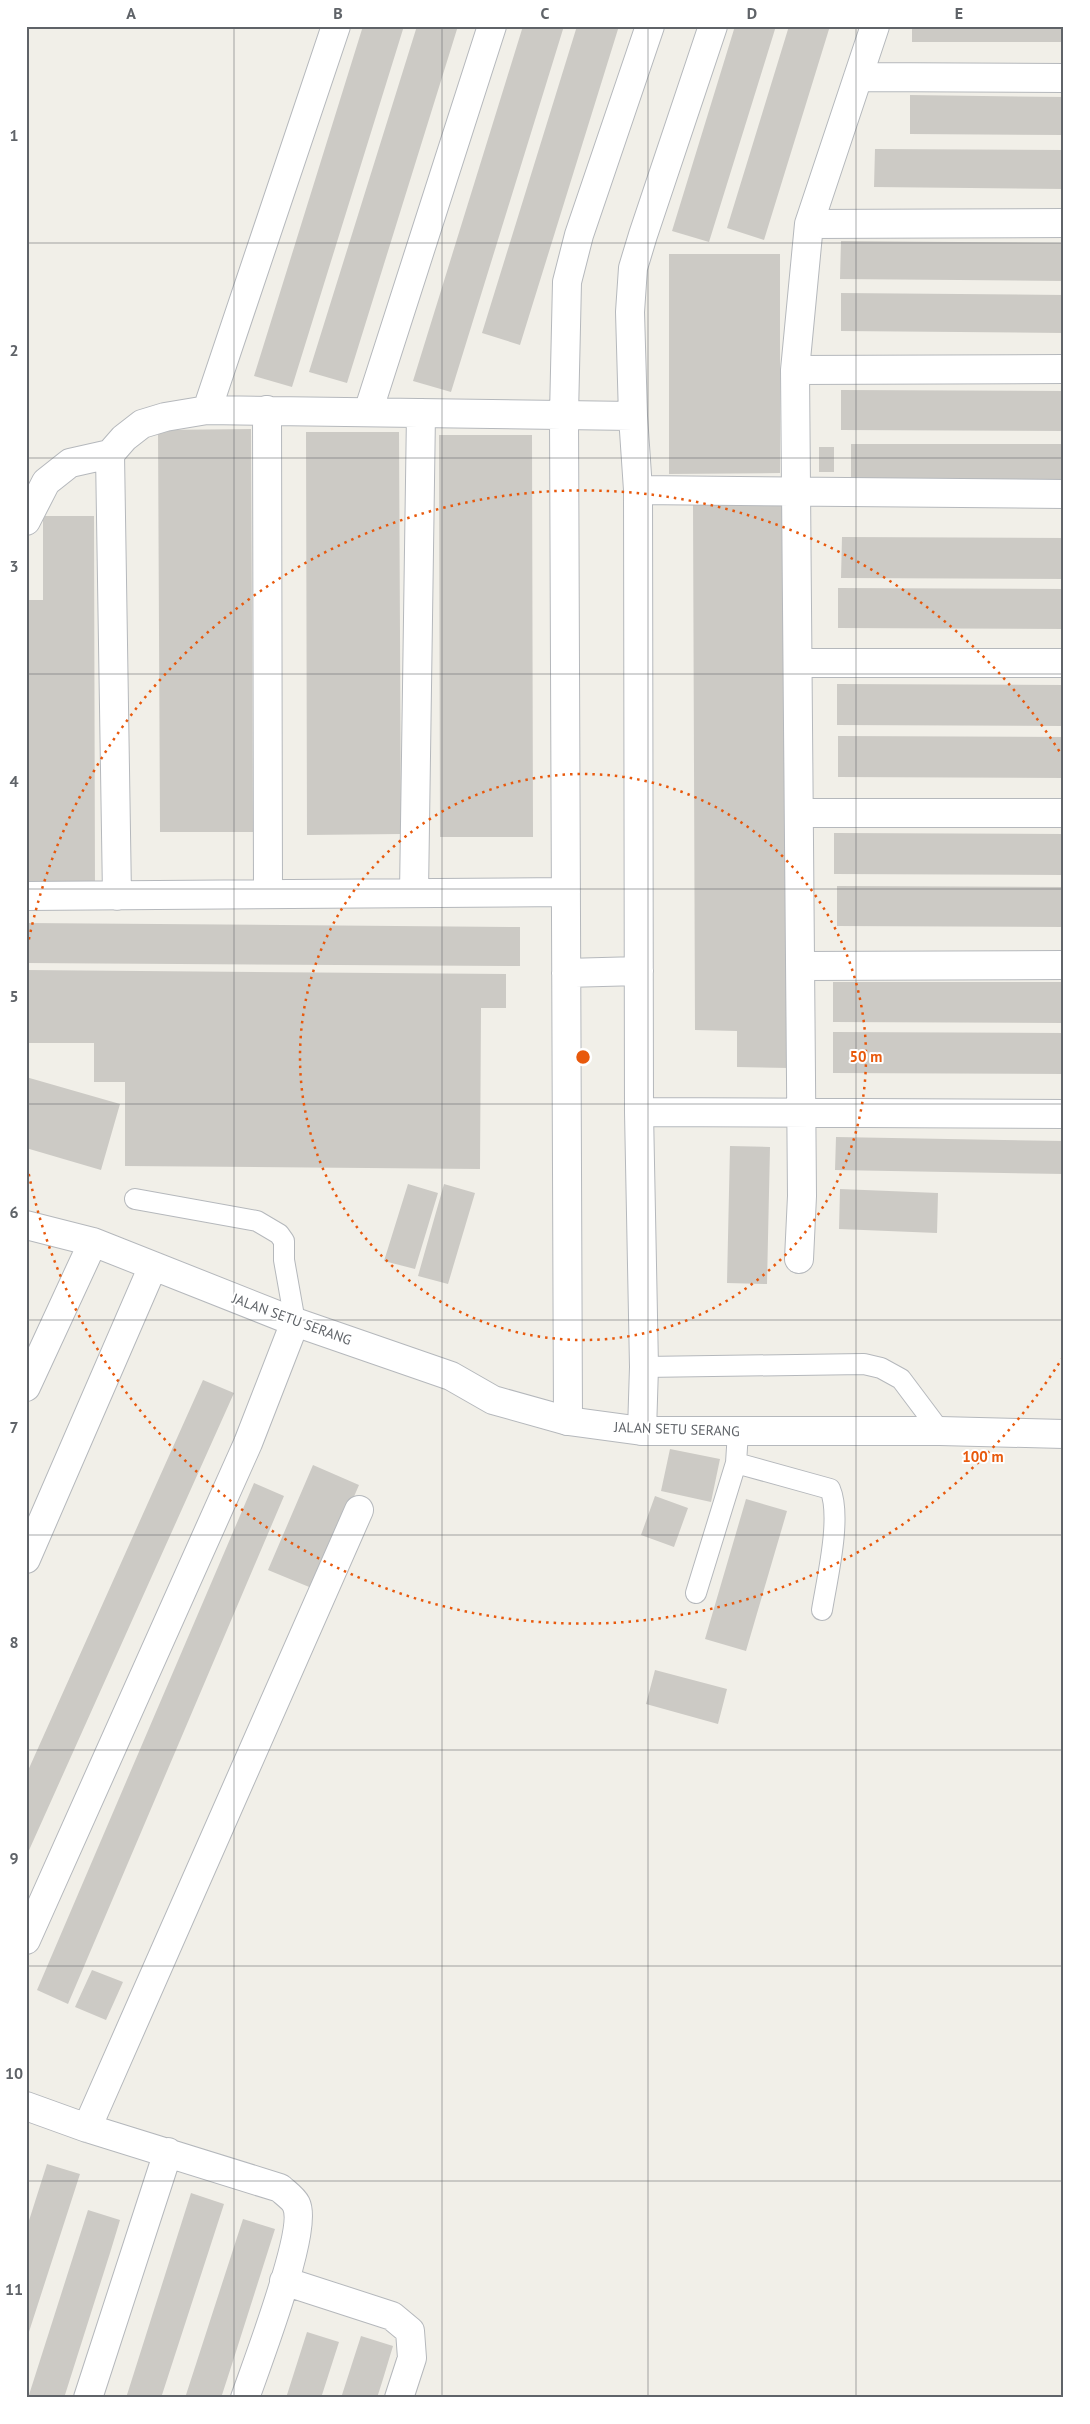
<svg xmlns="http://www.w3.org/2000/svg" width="1090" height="2424" viewBox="0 0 1090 2424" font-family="'PT Sans',sans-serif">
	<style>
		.building { fill: #cccac5 }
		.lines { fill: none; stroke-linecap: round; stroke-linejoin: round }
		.service-casing { stroke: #b5b8bc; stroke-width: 22 }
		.minor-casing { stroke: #b5b8bc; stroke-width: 30 }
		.tertiary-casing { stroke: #b5b8bc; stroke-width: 30 }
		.service { stroke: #fff; stroke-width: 20 }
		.minor { stroke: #fff; stroke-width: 28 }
		.tertiary { stroke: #fff; stroke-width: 28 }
		.grid { fill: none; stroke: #5f6368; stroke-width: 1; stroke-opacity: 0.55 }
		.ring { fill: none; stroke: #e8590c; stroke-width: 2.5; stroke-dasharray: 2.5 5 }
		.labels { text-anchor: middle; stroke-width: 4; stroke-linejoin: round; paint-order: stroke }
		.street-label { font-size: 14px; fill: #5f6368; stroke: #fff }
		.centre { fill: #e8590c; stroke: #fff; stroke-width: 2.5 }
		.ring-label { font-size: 15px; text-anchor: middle; font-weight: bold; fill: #e8590c; stroke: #fff; stroke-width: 4; stroke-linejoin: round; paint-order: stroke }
		.neatline { fill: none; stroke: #5f6368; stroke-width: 2 }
		.grid-label { font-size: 16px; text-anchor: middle; font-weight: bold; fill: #5f6368 }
	</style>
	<rect width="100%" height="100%" fill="#f1efe8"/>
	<path class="building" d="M363 26H404L292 387 254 376Z
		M417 26H458L347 383 309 372Z
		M523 26H564L451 392 413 381Z
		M577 26H619L520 345 482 333Z
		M735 26H776L709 242 672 231Z
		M789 26H830L764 240 727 228Z
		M912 26H1064V42H912Z
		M910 95 1064 97V135L910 134Z
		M875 149 1064 150V189L874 187Z
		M841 241 1064 243V281L840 279Z
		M669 254H780V473L669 474Z
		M841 293 1064 295V333L841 331Z
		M841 390 1064 391V431L841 430Z
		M251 429 253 832H160L158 430Z
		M306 432H399L401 834 307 835Z
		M439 435H532L533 837H440Z
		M851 444H1064V485H851Z
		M819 447H834V472H819Z
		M787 503 788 1068 737 1067V1031L695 1030 693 504Z
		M43 516H94L95 887H26V600H43Z
		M842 537 1064 538V579L841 578Z
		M838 588 1064 589V629L838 628Z
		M837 684 1064 685V726L837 725Z
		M838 736 1064 737V778L838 777Z
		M834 833 1064 834V875L834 874Z
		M837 886 1064 887V927L837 926Z
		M26 923 520 927V966L26 963Z
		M26 970 506 974V1008H481L480 1169 125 1166V1082H94V1043H26Z
		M833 982H1064V1023L833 1022Z
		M833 1032 1064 1033V1074L833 1073Z
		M26 1077 120 1104 101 1170 26 1148Z
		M836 1137 1064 1141V1174L835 1170Z
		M730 1146 770 1147 767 1284 727 1283Z
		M408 1184 438 1193 415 1269 384 1261Z
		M444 1184 475 1193 448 1284 418 1276Z
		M840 1189 938 1193 937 1233 839 1229Z
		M203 1380 234 1393 26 1857V1775Z
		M670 1449 720 1459 711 1502 661 1491Z
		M313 1465 359 1485 314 1589 268 1570Z
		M254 1483 284 1496 68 2004 37 1990Z
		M655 1496 688 1508 674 1547 641 1535Z
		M746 1499 787 1511 746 1651 705 1639Z
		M655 1670 727 1689 718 1724 646 1704Z
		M92 1970 123 1982 106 2020 75 2007Z
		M47 2164 80 2174 27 2338 26 2230Z
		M191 2193 224 2204 161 2398H126Z
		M88 2210 120 2220 110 2253 64 2398H28Z
		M243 2219 275 2229 233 2361 221 2398H185Z
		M307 2332 339 2342 321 2398H286Z
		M361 2336 393 2346 383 2379 377 2398H341Z"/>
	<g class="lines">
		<g class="service-casing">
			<path id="service" d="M135 1199 257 1221 279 1234 284 1241V1260L295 1322
				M644 1367 864 1364 881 1368 901 1379 940 1431
				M736 1463 830 1489C842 1517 827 1579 822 1610
				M696 1593 736 1463 738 1432"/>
		</g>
		<g class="minor-casing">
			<path id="minor" d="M858 77 1064 78
				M809 224 1064 223
				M795 370 1064 369
				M207 410 336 26
				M267 410 268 894
				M368 412 492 26
				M110 454 117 896
				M638 490 1064 494
				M26 521 46 482 70 463 110 454 124 438 142 424 165 417 207 410 633 416
				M798 663H1064
				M799 813H1064
				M414 893 421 413
				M26 896 566 892
				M801 966 1064 965
				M566 973 639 971
				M639 1112 1064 1114
				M799 1259 802 1196 795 370 809 224 875 26
				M568 1421 564 415 567 282 579 235 650 26
				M642 1431 644 1367 639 1112 638 490 633 416 630 312 633 268 643 235 713 26
				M26 1940 248 1443 295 1322
				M26 2106 87 2128 280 2188C284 2192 293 2198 296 2204 309 2229 256 2366 245 2398
				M87 2128 359 1510
				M284 2281 392 2316 410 2331 412 2358 399 2398
				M88 2398 168 2152"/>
		</g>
		<g class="tertiary-casing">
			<path id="tertiary" d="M26 1225 93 1242 295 1322 451 1376 493 1400 568 1421 642 1431H940L1064 1434
				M26 1387 93 1242
				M26 1559 153 1266"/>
		</g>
		<use href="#service" class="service"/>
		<use href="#minor" class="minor"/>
		<use href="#tertiary" class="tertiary"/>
	</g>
	<path class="grid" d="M234 26V2398M442 26V2398M648 26V2398M856 26V2398M26 243H1064M26 458H1064M26 674H1064M26 889H1064M26 1104H1064M26 1320H1064M26 1535H1064M26 1750H1064M26 1966H1064M26 2181H1064"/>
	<g class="ring">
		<circle cx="583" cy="1057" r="283"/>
		<path d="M1063 1357A566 566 0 0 1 26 1160M26 954A566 566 0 0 1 1063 757"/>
	</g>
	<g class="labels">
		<g class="street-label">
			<text transform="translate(292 1319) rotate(20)" y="5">JALAN SETU SERANG</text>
			<text transform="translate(677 1429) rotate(2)" y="5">JALAN SETU SERANG</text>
		</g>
	</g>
	<circle cx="583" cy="1057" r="8" class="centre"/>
	<g class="ring-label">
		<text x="866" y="1062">50 m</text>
		<text x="983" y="1462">100 m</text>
	</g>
	<rect width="1090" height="2424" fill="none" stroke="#ffffff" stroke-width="55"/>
	<rect x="28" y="28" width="1034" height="2368" class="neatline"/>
	<g class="grid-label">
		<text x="131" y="19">A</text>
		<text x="338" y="19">B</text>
		<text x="545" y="19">C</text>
		<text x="752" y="19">D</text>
		<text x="959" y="19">E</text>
		<text x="14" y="141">1</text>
		<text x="14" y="356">2</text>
		<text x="14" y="572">3</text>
		<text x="14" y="787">4</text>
		<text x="14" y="1002">5</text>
		<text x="14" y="1218">6</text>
		<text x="14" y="1433">7</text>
		<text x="14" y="1648">8</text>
		<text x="14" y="1864">9</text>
		<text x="14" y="2079">10</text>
		<text x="14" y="2295">11</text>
	</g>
</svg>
